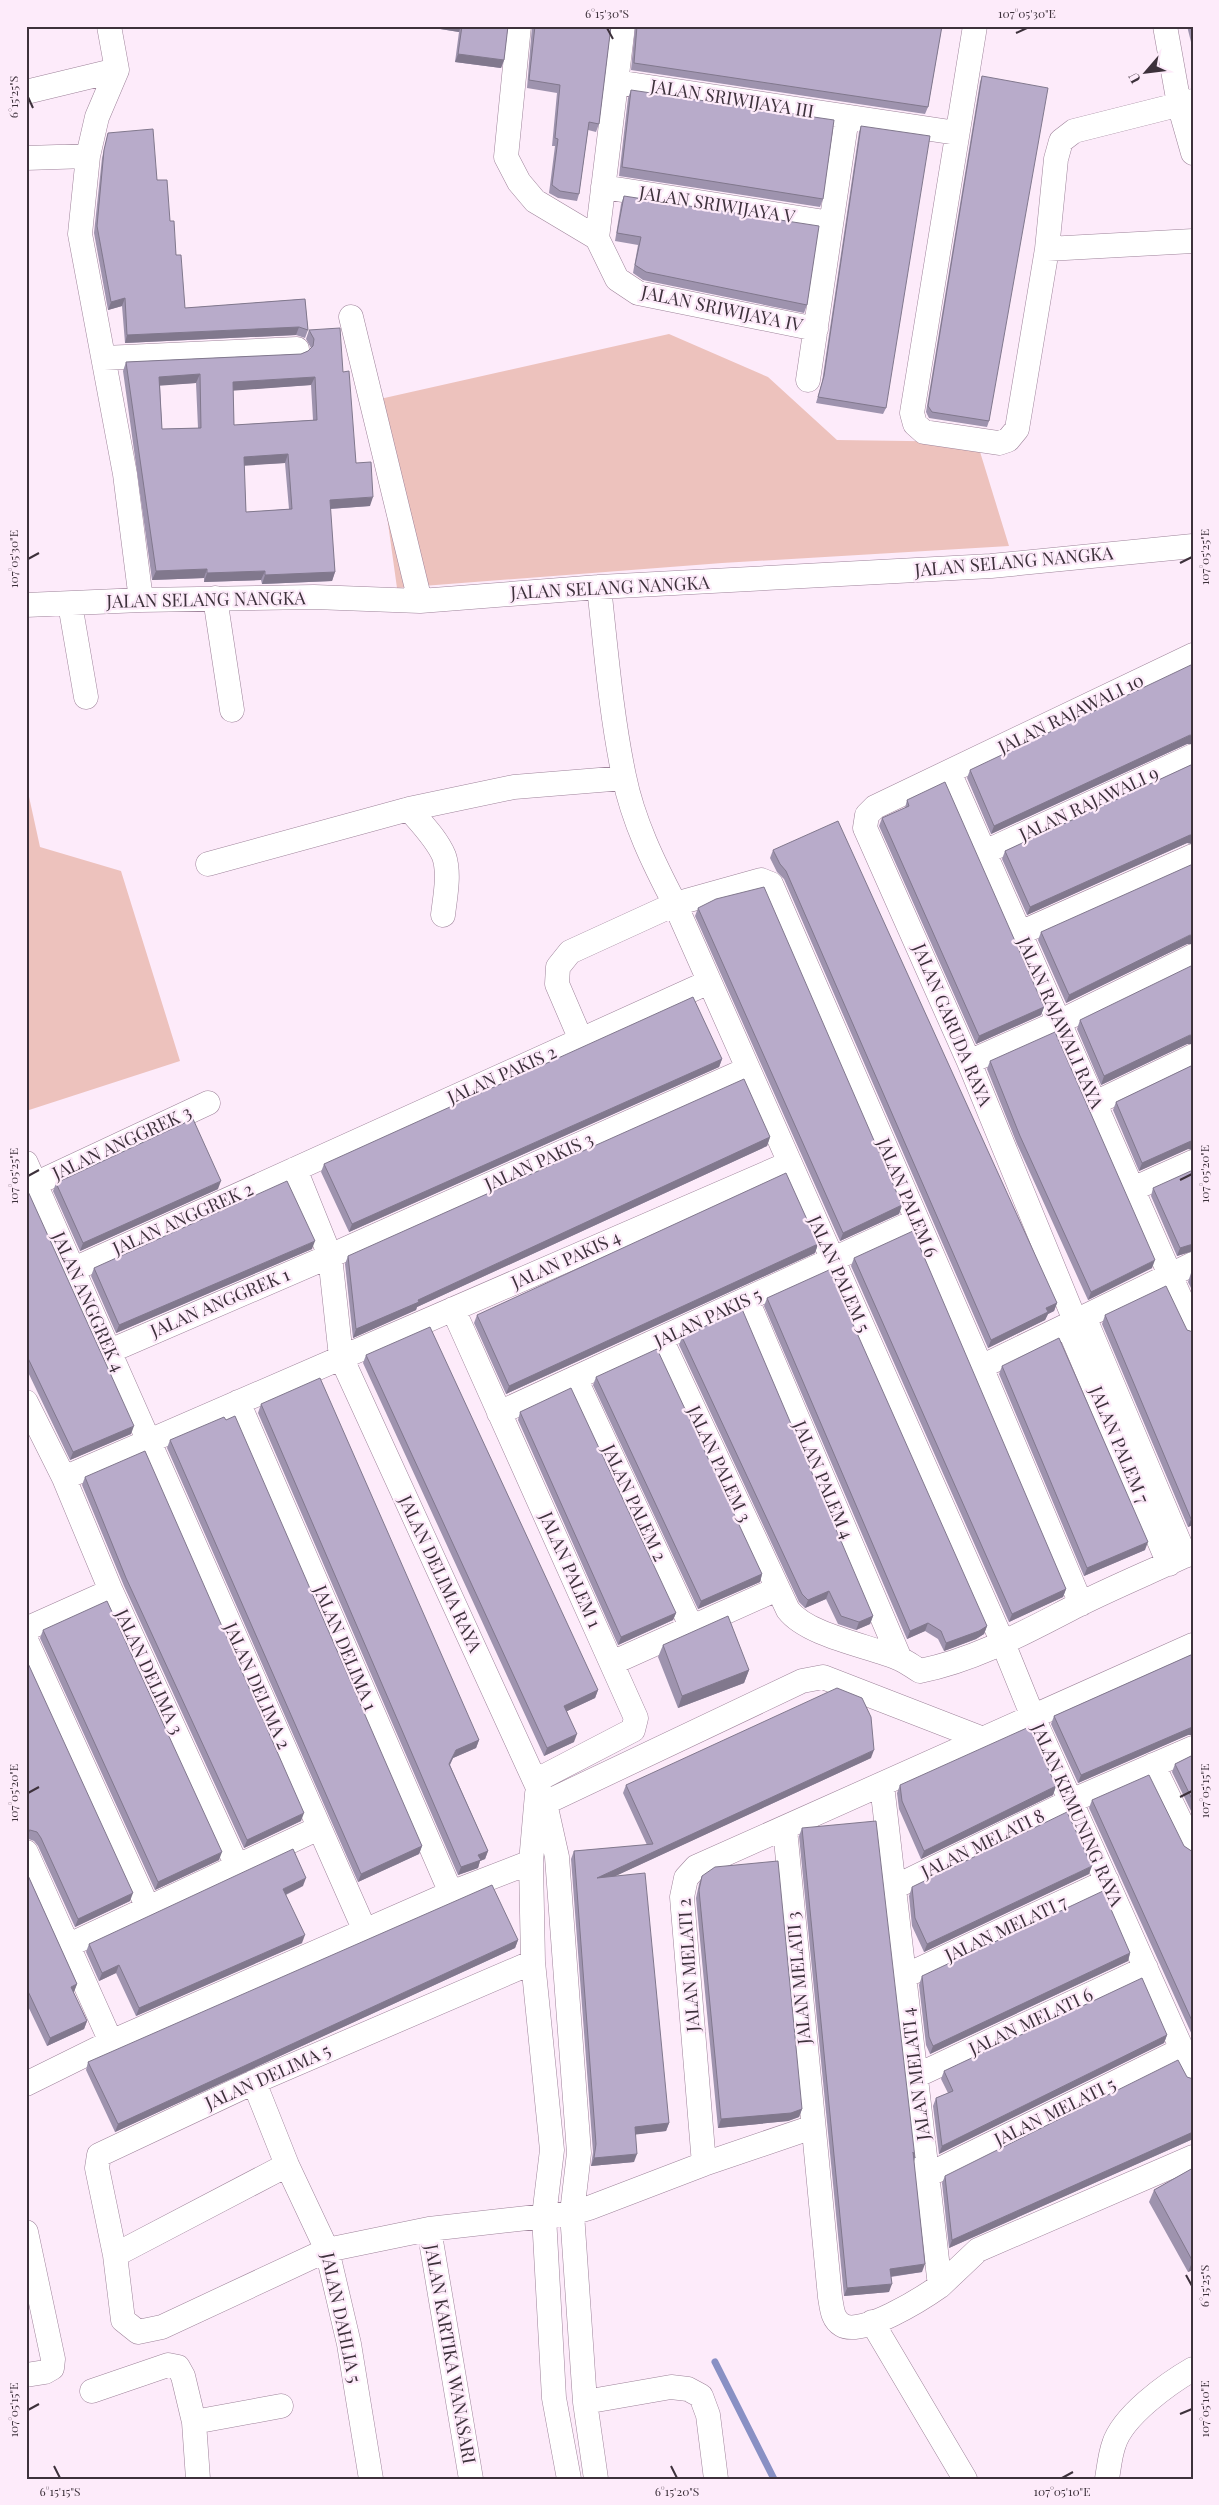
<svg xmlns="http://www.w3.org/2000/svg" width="1219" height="2505" viewBox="0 0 1219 2505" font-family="'Playfair Display',serif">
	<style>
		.green { fill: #edc2bd }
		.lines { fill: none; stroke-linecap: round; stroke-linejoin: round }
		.stream { stroke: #8990c4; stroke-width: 7 }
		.street-casing { stroke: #9e839a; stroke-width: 25 }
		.street { stroke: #fff; stroke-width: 24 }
		.wall { fill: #9e93ae; fill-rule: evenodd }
		.shaded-wall { fill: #81788d }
		.building { fill: #b8abca; stroke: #81788d; fill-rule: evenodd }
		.ticks { fill: none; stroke: #3d313b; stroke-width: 2 }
		.labels { text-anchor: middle; stroke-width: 4.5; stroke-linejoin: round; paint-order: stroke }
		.street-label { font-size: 18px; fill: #3d313b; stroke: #fdebfa }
		.neatline { fill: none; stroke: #3d313b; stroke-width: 2 }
		.ticks-label { font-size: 12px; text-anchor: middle; fill: #3d313b }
	</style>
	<rect width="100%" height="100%" fill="#fdebfa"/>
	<path class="green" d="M669 334 768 377 837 440 977 442 1009 546 722 563 397 588 371 401Z
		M26 783 40 847 121 871 180 1061 26 1111Z"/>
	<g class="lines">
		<path class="stream" d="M715 2362 774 2479"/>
		<g class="street-casing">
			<path id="street" d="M109 26 117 70 97 117 88 156 80 234 125 474 141 600
				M519 26 506 157 519 182 535 201 597 238
				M975 26 912 413 915 424 924 432 999 443 1008 440 1017 429 1047 249 1056 159 1061 141 1074 131 1193 101
				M1165 26 1179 104 1193 153
				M616 82 957 133
				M26 92 117 70
				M26 158 88 156
				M603 187 831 223
				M597 238 617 279 638 293 816 329
				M597 238 623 26
				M1047 249 1193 241
				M351 317 420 601
				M104 358 297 349
				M808 380 847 117
				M599 587C606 650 611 714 624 776 633 821 654 864 675 904L1003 1643 1033 1717 1193 2074
				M215 598 232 710
				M70 604 86 697
				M26 605 141 600 314 597 420 601 599 587 991 566 1193 546
				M949 772 1193 1327
				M409 809C421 823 437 839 444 856 450 874 445 897 443 915
				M985 852 1193 756
				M208 864 409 809 514 787 624 778
				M1020 933 1193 856
				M581 1040 557 984 558 967 570 952 675 904 761 880 771 884 981 1367 1081 1604
				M969 1062 1059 1022 1193 956
				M1095 1103 1193 1056
				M26 1163 365 1931
				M295 1169 330 1256 341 1357 545 1803 557 1857 579 2153 572 2213 585 2402 596 2479
				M37 1183 208 1103
				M1133 1189 1193 1162
				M72 1270 709 982
				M747 1300 900 1659
				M453 1309 636 1718 633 1730 535 1781
				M1085 1319 1185 1556
				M1076 1323 969 1062 865 828 867 815 875 807 1193 655
				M1068 1326 1169 1564
				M661 1339 788 1610C808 1636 870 1646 900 1659 907 1662 913 1667 920 1671 976 1660 1027 1631 1078 1605 1116 1586 1155 1570 1193 1552
				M110 1351 330 1256 748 1069
				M981 1367 1193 1264
				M575 1378 692 1628
				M26 1402 64 1478 111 1591 237 1866
				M238 1402 451 1893
				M499 1413 916 1221
				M64 1478 790 1163
				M26 1629 111 1591
				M26 1640 148 1908
				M612 1663 777 1589
				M1153 1765 1193 1847
				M537 1794 531 1862 533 1962 552 2150 544 2216 554 2398 569 2479
				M536 1805 545 1803 802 1681 823 1677 983 1739
				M785 1829 830 2297C832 2308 832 2319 842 2325 862 2337 923 2298 940 2286L882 1785
				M26 1852 111 2042
				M895 1887 1071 1801 1193 1748
				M67 1946 319 1828
				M533 1962 254 2082 99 2155 97 2168 115 2255 123 2320 138 2332 162 2327 327 2250 429 2229 572 2213 589 2208 704 2164 813 2127
				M905 1976 1107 1881
				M916 2076 1146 1968
				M254 2082 287 2165 327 2250 349 2344 371 2479
				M26 2084 111 2042 451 1893 531 1862
				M704 2164 682 1897 686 1878 696 1867 1193 1645
				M928 2175 1183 2049
				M429 2229 471 2479
				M115 2255 287 2165
				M940 2286 978 2250 1193 2157
				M872 2322 965 2479
				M26 2375 45 2372 52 2368 53 2359 26 2232
				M92 2391 168 2365 178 2367 183 2376 194 2422
				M585 2402 671 2387 688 2389 701 2396 708 2415 716 2479
				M198 2479 194 2422 281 2406
				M1107 2479C1109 2467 1110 2455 1114 2444 1123 2416 1167 2384 1193 2369"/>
		</g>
		<use href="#street" class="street"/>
	</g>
	<path class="wall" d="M434 26H508L504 60 501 68 455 62 459 32 434 28Z
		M532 26H611L599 124 596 132 588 130 579 194 577 201 558 198 549 193 555 146H552L557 93 527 88Z
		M635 26H942L928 107 925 114 631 70Z
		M1187 26H1193V50Z
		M982 76 989 421 987 427 929 418 926 412 980 82Z
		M631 90 823 199 820 207 619 176 628 98Z
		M861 126 886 408 883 414 816 403 822 382 859 132Z
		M108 133 157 180 170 221 176 255 185 308 305 299 308 330 305 338 296 335 125 343 122 306 108 310 94 233 102 158 106 141Z
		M624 196 807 305 804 313 643 280 633 273 638 245 615 241 621 204Z
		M309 330 343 372 356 463 370 506 330 509 335 572 332 581 262 584 261 580 204 582V578L152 580 123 371 126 362 301 354 308 351 311 348 306 339ZM196 383 198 428 162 429 160 385ZM311 385 313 420 234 425 233 390ZM285 463 289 509 246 512 244 465Z
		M1187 744 991 834 967 778 970 770Z
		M1193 764V844L1187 843 1027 915 1002 859 1005 851Z
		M907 800 1044 1007 1041 1015 976 1044 879 826 882 818 905 808Z
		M773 850 1057 1303 1054 1311 1048 1314 1045 1320 988 1348 784 879 777 872 770 858Z
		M698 908 902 1205 899 1214 840 1241 695 916Z
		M1041 932 1187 944 1066 1003 1038 940Z
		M1080 1020 1187 1044 1101 1085 1077 1029Z
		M722 1059 719 1067 349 1232 321 1172 324 1164Z
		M990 1061 1152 1268 1088 1300 1017 1144 987 1069Z
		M1193 1065V1150L1188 1149 1139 1171 1113 1110 1116 1102Z
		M770 1137 767 1146 417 1307 416 1310 353 1338 345 1264 348 1256Z
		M56 1183 218 1189 80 1251 53 1191Z
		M26 1187 131 1434 70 1460 26 1368Z
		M1153 1188 1193 1251 1177 1256 1151 1196Z
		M818 1244 815 1253 506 1394 474 1323 477 1315Z
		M312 1249 116 1333 91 1276 94 1268Z
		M854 1258 1066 1589 1063 1597 1009 1622 851 1266Z
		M1193 1272V1292L1188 1282 1191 1273Z
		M767 1298 987 1626 984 1634 976 1639 944 1651 938 1639 925 1631 907 1639 764 1306Z
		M1105 1315 1187 1330 1193 1332V1525L1188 1527 1102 1324Z
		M682 1337 873 1616 870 1624 856 1630 838 1624 826 1599 805 1608 799 1602 679 1345Z
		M366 1355 598 1690 595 1698 567 1711 574 1742 544 1756 363 1363Z
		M1002 1366 1145 1550 1084 1576 999 1374Z
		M596 1377 762 1574 760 1582 698 1609 593 1385Z
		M261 1404 479 1740 476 1748 453 1758 450 1765 488 1851 485 1859 480 1861 478 1868 458 1875 258 1413Z
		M520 1412 676 1613 673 1620 618 1645 518 1420Z
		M170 1440 422 1846 419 1854 358 1882 167 1448Z
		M85 1477 301 1821 244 1848 124 1586 82 1485Z
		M43 1630 219 1860 155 1890 40 1638Z
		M663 1645 749 1670 744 1683 678 1708 658 1657Z
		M1193 1654V1735H1188L1078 1783 1051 1724 1054 1716Z
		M26 1659 130 1901 75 1927 38 1846 34 1841 26 1838Z
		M1193 1755V1815L1172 1772 1175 1764Z
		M871 1758 615 1876 669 2123 666 2131 635 2134 634 2162 591 2166 593 2152 571 1859 574 1851 647 1845 623 1793 626 1785Z
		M900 1785 1056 1786 1053 1795 921 1859 899 1809 897 1793Z
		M1092 1800 1184 1846 1193 1852V2037L1089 1808Z
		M802 1828 915 2158 914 2162 922 2272 891 2277 889 2292 844 2296 799 1836Z
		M26 1871 77 1984 73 1993 87 2021 84 2029 47 2046 26 2002Z
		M1089 1874 924 1952 912 1926 909 1896 912 1887Z
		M702 1876 802 2109 799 2117 788 2121 718 2128 696 1898 699 1884Z
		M303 1886 286 1895 302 1943 136 2016 116 1973 99 1981 86 1952 89 1944Z
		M518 1940 515 1948 115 2132 86 2070 88 2062Z
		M1130 1953 1128 1961 930 2054 926 2045 919 1985 922 1976Z
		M1167 2035 1164 2043 939 2154 933 2106 936 2098 948 2093 941 2079 944 2071Z
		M1187 2077 1193 2079V2139L949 2248 942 2183 945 2176Z
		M1193 2168V2270L1188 2272 1149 2202 1154 2190Z"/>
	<path class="shaded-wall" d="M435 26H461L459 32 434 28Z
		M458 54 504 60 501 68 455 62Z
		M125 298 122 306 108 310 111 302Z
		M299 327 296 335 125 343 127 335Z
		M200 374 196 383 156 386 159 377Z
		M315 377 311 385 229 391 233 382Z
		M288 454 285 463 241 466 244 457Z
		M373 497 370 506 327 509 330 500Z
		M207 569 204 578 152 580 156 571Z
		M265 571 261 580 204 582 207 573Z
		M335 572 332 581 262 584 265 575Z
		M1190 735 1193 736V744H1187L991 834 994 826Z
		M1190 835H1193V844L1187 843 1027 915 1030 907Z
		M1190 935 1193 936V944H1187L1066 1003 1069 995Z
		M1044 1007 1041 1015 976 1044 979 1036Z
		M1190 1035 1193 1036V1044H1187L1101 1085 1104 1076Z
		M722 1059 719 1067 349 1232 352 1224Z
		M770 1137 767 1146 417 1307 416 1310 353 1338 356 1329 418 1300Z
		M1191 1141H1193V1150L1188 1149 1139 1171 1142 1163Z
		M221 1181 218 1189 80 1251 83 1243Z
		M902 1205 899 1214 840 1241 843 1233Z
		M315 1241 312 1249 116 1333 119 1325Z
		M818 1244 815 1253 506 1394 509 1386Z
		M1193 1244V1251L1177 1256 1180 1248Z
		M1155 1260 1152 1268 1088 1300 1091 1292Z
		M1057 1303 1054 1311 1048 1314 1045 1320 988 1348 991 1340 1046 1308Z
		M134 1426 131 1434 70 1460 73 1452Z
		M1193 1518V1525L1188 1527 1191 1519Z
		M1148 1542 1145 1550 1084 1576 1087 1568Z
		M762 1574 760 1582 698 1609 701 1601Z
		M1066 1589 1063 1597 1009 1622 1012 1614Z
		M829 1591 826 1599 805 1608 808 1600Z
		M676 1613 673 1620 618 1645 621 1637Z
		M873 1616 870 1624 856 1630 859 1622Z
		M928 1623 925 1631 907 1639 910 1631Z
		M987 1626 984 1634 976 1639 944 1651 946 1643Z
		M749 1670 744 1683 678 1708 682 1696Z
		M598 1690 595 1698 561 1714 564 1706Z
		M1193 1727V1735H1188L1078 1783 1081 1775 1190 1728Z
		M577 1734 574 1742 544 1756 547 1748Z
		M479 1740 476 1748 453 1758 446 1772 449 1764 456 1750Z
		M874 1750 871 1758 594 1886 597 1878Z
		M1056 1786 1053 1795 921 1859 924 1851Z
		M304 1813 301 1821 244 1848 247 1840Z
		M30 1830 27 1838H26V1831Z
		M422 1846 419 1854 358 1882 361 1874Z
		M488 1851 485 1859 480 1861 478 1868 458 1875 461 1867 478 1855Z
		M222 1852 219 1860 155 1890 158 1882Z
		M1092 1866 1089 1874 924 1952 927 1944Z
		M306 1878 303 1886 280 1897 283 1889Z
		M133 1893 130 1901 75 1927 78 1919Z
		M305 1935 302 1943 136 2016 139 2008Z
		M518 1940 515 1948 115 2132 118 2124Z
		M1130 1953 1128 1961 930 2054 933 2046Z
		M119 1965 116 1973 99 1981 102 1973Z
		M77 1984 74 1992 68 1995 71 1987Z
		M87 2021 84 2029 47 2046 50 2038Z
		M1167 2035 1164 2043 939 2154 942 2146Z
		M802 2109 799 2117 788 2121 718 2128 721 2119Z
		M669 2123 666 2131 632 2135 635 2127Z
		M1193 2132V2139L949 2248 952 2240Z
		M637 2154 634 2162 591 2166 594 2158Z
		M1193 2260V2270L1188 2272Z
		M925 2264 922 2272 887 2277 890 2269Z
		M892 2284 889 2292 844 2296 847 2288Z"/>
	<path class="building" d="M462 26H508L504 60 458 54Z
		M535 26H611L599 124 589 122 579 194 560 191 552 185 558 139 555 138 560 85 529 80Z
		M637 26H942L928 107 634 63Z
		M982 76 1048 88 989 421 932 412 928 406Z
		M631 90 834 120 823 199 622 167Z
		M861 126 930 136 886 408 818 397 824 376Z
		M153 129 157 180H167L170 221H174L176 255H181L185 308 305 299 308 330 299 327 127 335 125 298 111 302 97 226 104 150 108 133Z
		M624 196 819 226 807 305 646 272 635 265 641 237 617 233Z
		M340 328 343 372 349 371 356 463 371 462 373 497 330 500 335 572 265 575V571L207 573V569L156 571 126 362 301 354 308 351 313 346 314 339 309 330ZM200 374 201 428 162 429 159 377ZM315 377 317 420 234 425 233 382ZM288 454 292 509 246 512 244 457Z
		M1193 664V736L1190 735 994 826 970 770Z
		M1193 764V835H1190L1030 907 1005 851Z
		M945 782 1044 1007 979 1036 882 818 909 806 907 800Z
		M838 821 1057 1303 1046 1308 1048 1312 991 1340 786 871 780 864 773 850Z
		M1193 864V936L1190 935 1069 995 1041 932Z
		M764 887 902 1205 843 1233 698 908 716 899Z
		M1193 965V1036L1190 1035 1104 1076 1080 1020Z
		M693 997 722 1059 352 1224 324 1164Z
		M1055 1032 1155 1260 1091 1292 1020 1136 990 1061Z
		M1193 1065V1141H1191L1142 1163 1116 1102Z
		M744 1079 770 1137 418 1300 419 1302 356 1329 348 1256Z
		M193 1119 221 1181 83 1243 56 1183Z
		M1193 1170V1244L1180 1248 1153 1188Z
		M786 1173 818 1244 509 1386 477 1315Z
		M287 1181 315 1241 119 1325 94 1268Z
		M26 1187 134 1426 73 1452 26 1354Z
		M913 1231 1066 1589 1012 1614 854 1258Z
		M829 1270 987 1626 979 1631 946 1643 941 1631 928 1623 910 1631 767 1298Z
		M1166 1286 1187 1330 1193 1332V1518L1191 1519 1105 1315Z
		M742 1309 873 1616 859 1622 841 1616 829 1591 808 1600 802 1594 682 1337Z
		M430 1327 598 1690 564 1706 577 1734 547 1748 366 1355Z
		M1059 1338 1148 1542 1087 1568 1002 1366Z
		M657 1349 762 1574 701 1601 596 1377Z
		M320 1378 479 1740 456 1750 449 1764 488 1851 478 1855 481 1860 461 1867 261 1404Z
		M571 1388 676 1613 621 1637 520 1412Z
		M235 1416 422 1846 361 1874 170 1440 224 1417 226 1420Z
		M145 1451 304 1813 247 1840 126 1578 85 1477Z
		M107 1601 222 1852 158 1882 43 1630Z
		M728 1616 749 1670 682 1696 663 1645Z
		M1193 1654V1727L1190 1728 1081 1775 1054 1716Z
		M26 1659 133 1893 78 1919 41 1838 37 1832 30 1830 26 1831Z
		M837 1688 862 1698 871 1717 874 1750 597 1878 645 1873 669 2123 635 2127 637 2154 594 2158 596 2144 574 1851 653 1844 626 1785Z
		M1029 1727 1056 1786 924 1851 902 1801 900 1785Z
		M1193 1755V1801L1175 1764Z
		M1149 1775 1184 1846 1193 1852V2023L1092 1800Z
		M1067 1812 1092 1866 927 1944 915 1918 912 1887Z
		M876 1821 915 2158 913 2152 925 2264 890 2269 892 2284 847 2288 802 1828Z
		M293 1849 306 1878 283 1889 305 1935 139 2008 119 1965 102 1973 89 1944Z
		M778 1861 802 2109 791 2113 721 2119 699 1890 702 1876 715 1867Z
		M26 1871 77 1984 71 1987 87 2021 50 2038 26 1987Z
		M492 1885 518 1940 118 2124 88 2062Z
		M1103 1891 1130 1953 933 2046 929 2037 922 1976Z
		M1142 1978 1167 2035 942 2146 936 2098 953 2091 944 2071Z
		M1178 2060 1187 2077 1193 2079V2132L952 2240 945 2176Z
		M1193 2168V2260H1192L1154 2190Z"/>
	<path class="ticks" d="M607 28 613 39M1016 33 1027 28M28 97 33 108M28 559 39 553M1180 563 1192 557M28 1176 39 1170M1180 1180 1192 1174M28 1793 39 1787M1180 1797 1192 1791M1186 2275 1192 2286M28 2410 39 2404M1180 2414 1192 2409M54 2466 60 2478M671 2466 677 2478M1062 2478 1073 2472"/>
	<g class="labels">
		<g class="street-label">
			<text transform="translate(732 99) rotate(9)" y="6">JALAN SRIWIJAYA III</text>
			<text transform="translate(717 205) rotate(9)" y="6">JALAN SRIWIJAYA V</text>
			<text transform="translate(722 309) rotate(12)" y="6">JALAN SRIWIJAYA IV</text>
			<text transform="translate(1014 562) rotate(-5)" y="6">JALAN SELANG NANGKA</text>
			<text transform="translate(610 588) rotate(-3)" y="6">JALAN SELANG NANGKA</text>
			<text transform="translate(206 600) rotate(-1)" y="6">JALAN SELANG NANGKA</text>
			<text transform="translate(1071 714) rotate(-26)" y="6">JALAN RAJAWALI 10</text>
			<text transform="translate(1089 804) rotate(-25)" y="6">JALAN RAJAWALI 9</text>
			<text transform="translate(1060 1023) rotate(66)" y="6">JALAN RAJAWALI RAYA</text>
			<text transform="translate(952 1025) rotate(67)" y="6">JALAN GARUDA RAYA</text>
			<text transform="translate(502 1075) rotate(-24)" y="6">JALAN PAKIS 2</text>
			<text transform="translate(122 1143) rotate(-25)" y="6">JALAN ANGGREK 3</text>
			<text transform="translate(539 1162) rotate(-24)" y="6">JALAN PAKIS 3</text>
			<text transform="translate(907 1198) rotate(67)" y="6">JALAN PALEM 6</text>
			<text transform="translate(183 1219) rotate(-24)" y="6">JALAN ANGGREK 2</text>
			<text transform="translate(566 1260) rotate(-24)" y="6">JALAN PAKIS 4</text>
			<text transform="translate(839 1274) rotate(66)" y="6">JALAN PALEM 5</text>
			<text transform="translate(88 1302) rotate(66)" y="6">JALAN ANGGREK 4</text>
			<text transform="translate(220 1303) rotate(-23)" y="6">JALAN ANGGREK 1</text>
			<text transform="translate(708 1318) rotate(-25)" y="6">JALAN PAKIS 5</text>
			<text transform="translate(1119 1445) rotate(67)" y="6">JALAN PALEM 7</text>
			<text transform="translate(719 1464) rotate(65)" y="6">JALAN PALEM 3</text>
			<text transform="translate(823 1480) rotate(67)" y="6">JALAN PALEM 4</text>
			<text transform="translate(634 1503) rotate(65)" y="6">JALAN PALEM 2</text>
			<text transform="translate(570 1570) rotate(66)" y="6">JALAN PALEM 1</text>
			<text transform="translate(440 1574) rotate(65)" y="6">JALAN DELIMA RAYA</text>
			<text transform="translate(345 1648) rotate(67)" y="6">JALAN DELIMA 1</text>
			<text transform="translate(149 1672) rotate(65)" y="6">JALAN DELIMA 3</text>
			<text transform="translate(257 1686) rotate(66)" y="6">JALAN DELIMA 2</text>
			<text transform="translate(1077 1815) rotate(66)" y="6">JALAN KEMUNING RAYA</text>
			<text transform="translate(983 1844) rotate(-26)" y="6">JALAN MELATI 8</text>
			<text transform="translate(1006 1929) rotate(-25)" y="6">JALAN MELATI 7</text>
			<text transform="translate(689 1965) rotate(-94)" y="6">JALAN MELATI 2</text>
			<text transform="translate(799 1978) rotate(-95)" y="6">JALAN MELATI 3</text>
			<text transform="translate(1031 2022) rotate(-25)" y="6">JALAN MELATI 6</text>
			<text transform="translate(916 2074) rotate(-97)" y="6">JALAN MELATI 4</text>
			<text transform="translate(268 2077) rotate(-24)" y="6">JALAN DELIMA 5</text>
			<text transform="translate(1055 2112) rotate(-26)" y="6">JALAN MELATI 5</text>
			<text transform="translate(341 2318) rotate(78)" y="6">JALAN DAHLIA 5</text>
			<text transform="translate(450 2354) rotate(80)" y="6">JALAN KARTIKA WANASARI</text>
		</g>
	</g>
	<rect width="1219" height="2505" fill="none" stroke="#fdebfa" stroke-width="55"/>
	<g transform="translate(1146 72) rotate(242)" stroke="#fdebfa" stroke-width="4" paint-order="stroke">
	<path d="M0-4L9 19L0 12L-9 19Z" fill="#3d313b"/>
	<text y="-8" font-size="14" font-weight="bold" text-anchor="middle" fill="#3d313b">U</text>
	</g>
	<rect x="28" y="28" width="1164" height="2450" class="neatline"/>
	<g class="ticks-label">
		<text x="607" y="18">6°15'30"S</text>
		<text x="1027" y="18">107°05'30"E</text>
		<text transform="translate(14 97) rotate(-90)" y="4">6°15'25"S</text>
		<text transform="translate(1205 557) rotate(-90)" y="4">107°05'25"E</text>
		<text transform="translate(14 559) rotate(-90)" y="4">107°05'30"E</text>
		<text transform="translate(1205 1174) rotate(-90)" y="4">107°05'20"E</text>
		<text transform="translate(14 1176) rotate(-90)" y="4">107°05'25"E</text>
		<text transform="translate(1205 1791) rotate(-90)" y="4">107°05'15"E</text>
		<text transform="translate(14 1793) rotate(-90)" y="4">107°05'20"E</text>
		<text transform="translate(1205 2286) rotate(-90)" y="4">6°15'25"S</text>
		<text transform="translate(1205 2409) rotate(-90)" y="4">107°05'10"E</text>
		<text transform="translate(14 2410) rotate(-90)" y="4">107°05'15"E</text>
		<text x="60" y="2496">6°15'15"S</text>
		<text x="677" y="2496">6°15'20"S</text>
		<text x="1062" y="2496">107°05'10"E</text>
	</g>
</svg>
